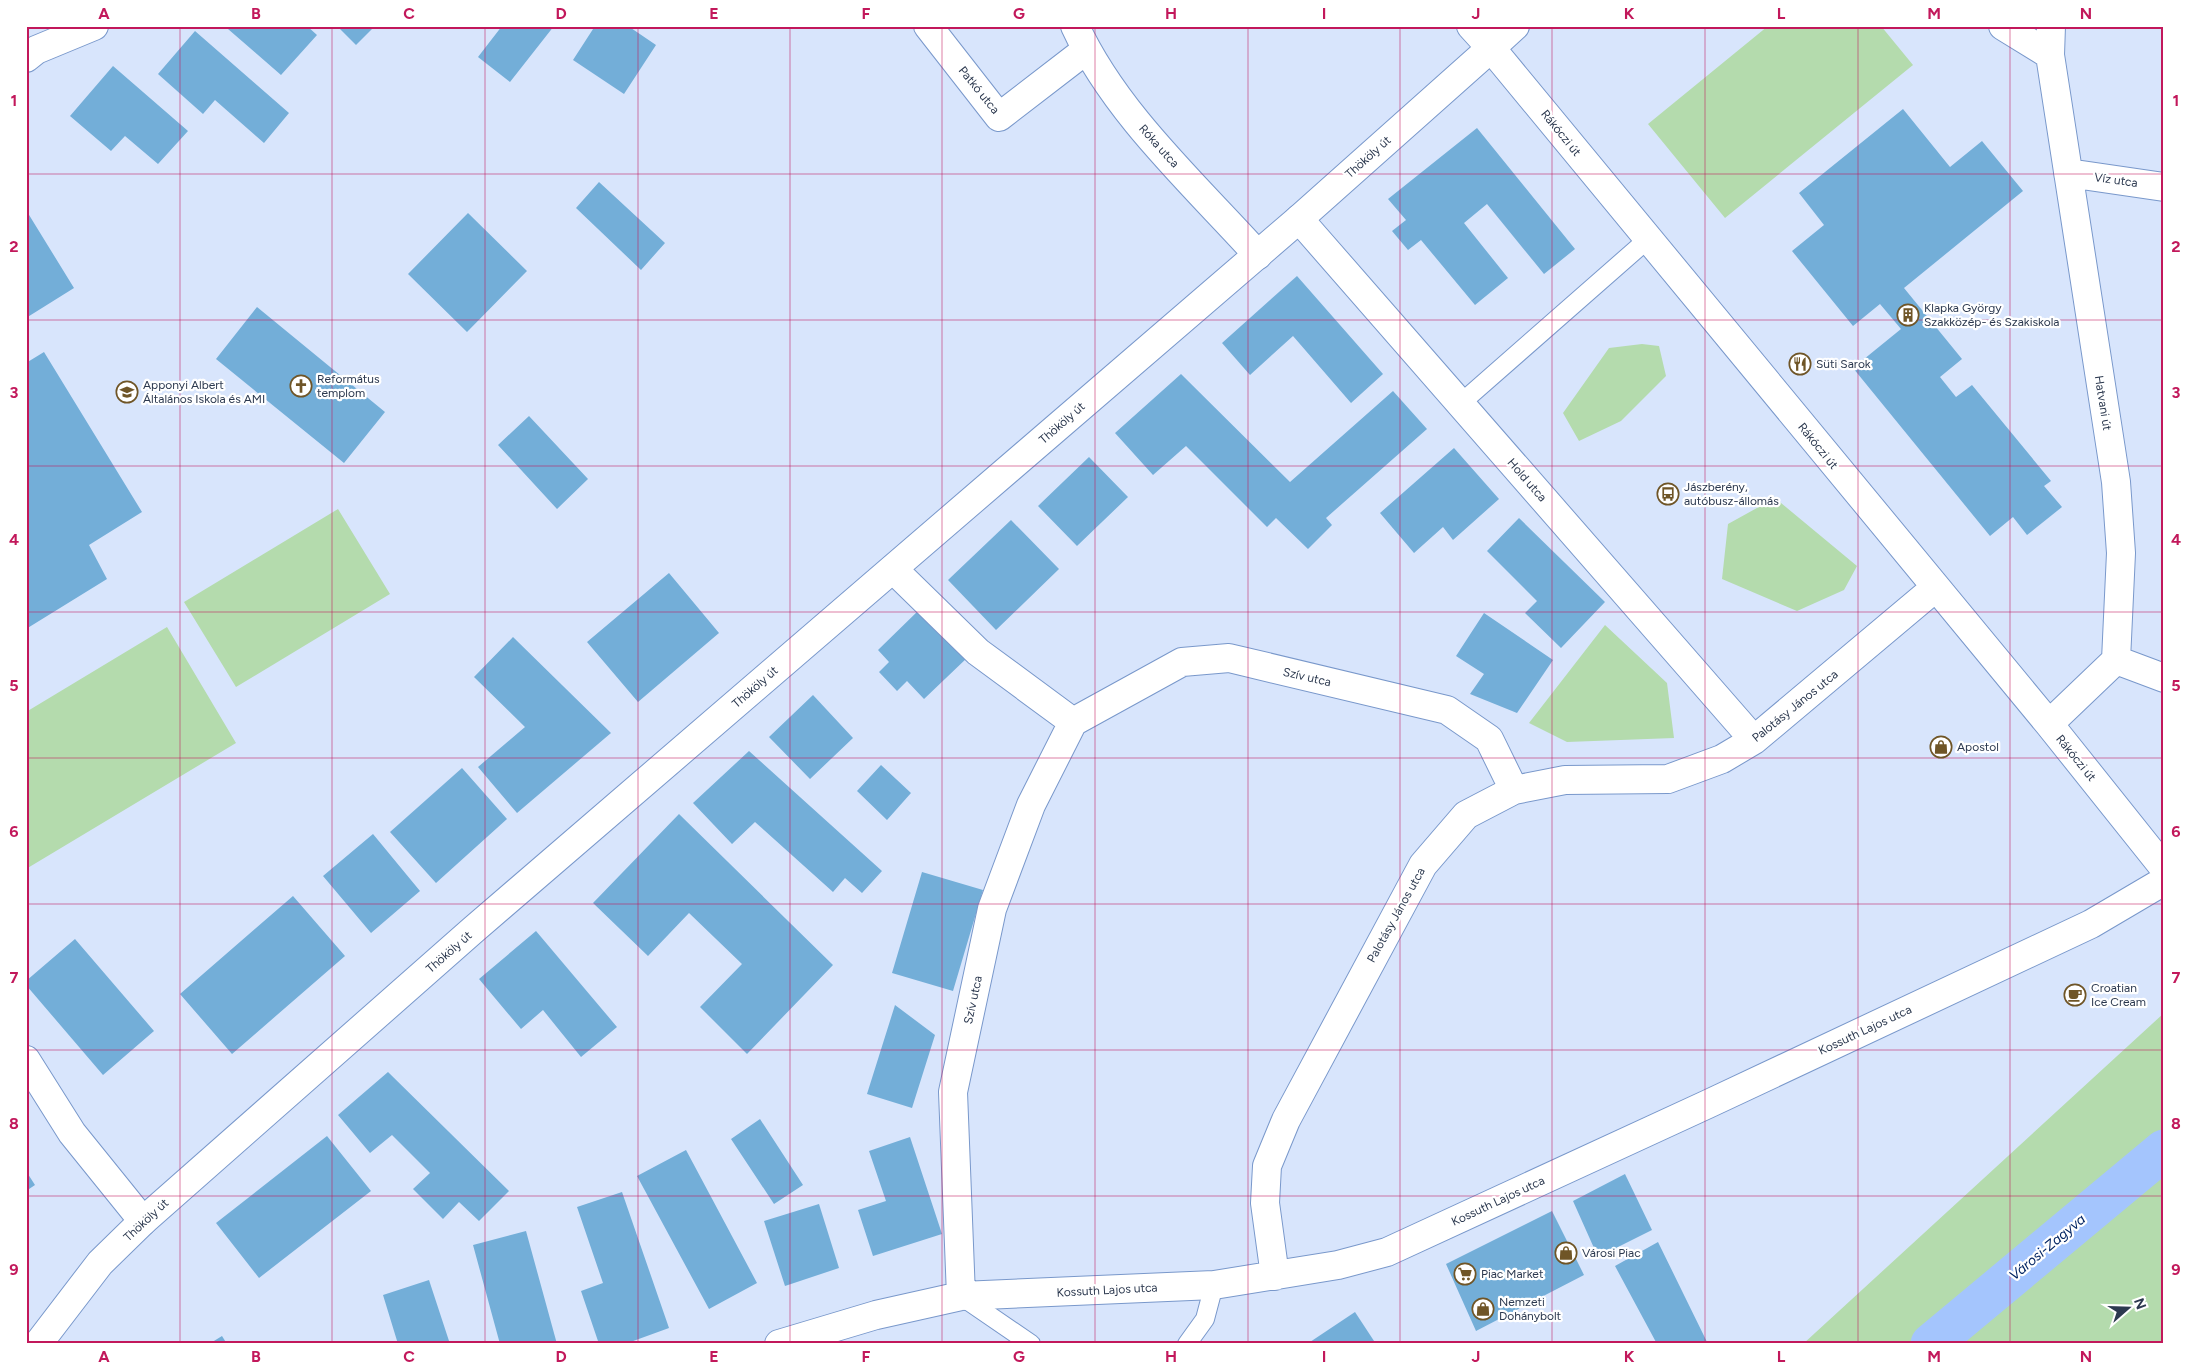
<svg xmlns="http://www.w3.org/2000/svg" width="2190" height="1370" viewBox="0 0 2190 1370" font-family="Figtree,sans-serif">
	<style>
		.green { fill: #b4dbad }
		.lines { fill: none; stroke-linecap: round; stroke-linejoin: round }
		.canal { stroke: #a4c5fd; stroke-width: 41 }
		.building { fill: #73aed8 }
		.service-casing { stroke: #7998cb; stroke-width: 20 }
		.minor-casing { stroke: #7998cb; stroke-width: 30 }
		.tertiary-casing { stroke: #7998cb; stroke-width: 30 }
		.service { stroke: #fff; stroke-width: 18 }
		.minor { stroke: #fff; stroke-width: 28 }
		.tertiary { stroke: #fff; stroke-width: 28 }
		.grid { fill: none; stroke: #c2185b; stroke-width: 1; stroke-opacity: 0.55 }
		.labels { text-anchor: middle; stroke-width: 4.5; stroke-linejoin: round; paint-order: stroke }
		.street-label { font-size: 12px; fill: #2c394f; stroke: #fff }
		.poi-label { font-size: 12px; fill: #2c394f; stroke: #fff; text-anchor: start }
		.water-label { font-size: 14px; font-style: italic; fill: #022563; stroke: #fff }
		.neatline { fill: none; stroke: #c2185b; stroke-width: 2 }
		.grid-label { font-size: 16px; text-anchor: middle; font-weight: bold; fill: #c2185b }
	</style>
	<rect width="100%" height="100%" fill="#d8e5fc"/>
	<path class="green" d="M1768 26H1881L1913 65 1725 218 1648 124Z
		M1642 344 1659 346 1666 376 1621 421 1579 441 1563 413 1609 348Z
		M1775 498 1857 566 1844 590 1797 611 1722 579 1728 524Z
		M338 509 390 594 236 687 184 602Z
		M1605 625 1667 683 1674 738 1567 742 1529 723Z
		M167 627 236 743 26 869V712Z
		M2164 1013V1344H1803Z"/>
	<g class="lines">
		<path class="canal" d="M1931 1344 2164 1150"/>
	</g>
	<path class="building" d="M230 26H307L317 35 281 75 228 29Z
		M337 26H375L356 45Z
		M502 26H554L510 82 478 57Z
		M595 26H628L656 45 624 94 573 60Z
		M195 31 289 113 264 143 215 100 203 114 158 74Z
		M113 66 188 131 158 164 125 136 111 151 70 116Z
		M1903 109 1950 167 1982 141 2023 191 1904 288 1962 359 1940 377 1956 397 1972 385 2051 481 2044 486 2062 507 2027 535 2013 517 1990 536 1853 368 1901 329 1880 304 1853 326 1792 251 1824 225 1799 193Z
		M1477 128 1575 249 1544 274 1487 204 1464 223 1508 278 1475 305 1421 240 1408 250 1392 231 1406 220 1388 199Z
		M599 182 665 243 641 270 576 208Z
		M26 210 74 288 26 318Z
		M468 213 527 271 467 332 408 274Z
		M1297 276 1383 374 1351 403 1293 336 1250 375 1222 343Z
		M257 307 385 412 344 463 216 359Z
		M44 352 142 512 89 545 107 579 26 629V363Z
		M1181 374 1290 482 1393 391 1427 429 1326 518 1332 525 1308 549 1276 518 1267 527 1186 446 1153 475 1115 433Z
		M529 416 588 479 557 509 498 445Z
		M1454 448 1499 499 1453 540 1443 527 1414 553 1380 513Z
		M1089 457 1128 497 1077 546 1038 506Z
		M1519 518 1605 602 1561 648 1525 613 1537 601 1487 551Z
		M1011 520 1059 569 996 630 948 580Z
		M669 573 719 633 638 702 587 642Z
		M921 608 968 657 924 699 907 681 897 691 879 672 889 662 878 650Z
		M1484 613 1553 660 1517 713 1470 694 1484 674 1456 656Z
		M513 637 611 733 517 813 478 767 525 727 474 677Z
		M813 695 853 738 810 779 769 737Z
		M749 751 882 871 862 893 845 878 833 892 755 822 732 844 693 803Z
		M881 765 911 793 887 820 857 791Z
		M462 768 507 819 436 883 390 832Z
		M679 814 833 965 747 1054 700 1007 742 964 689 913 648 956 593 903Z
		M373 834 420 891 371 933 323 876Z
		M922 872 983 890 953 991 892 973Z
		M293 896 345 956 232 1054 180 994Z
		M536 931 617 1027 581 1057 543 1010 521 1029 479 979Z
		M75 939 154 1031 103 1075 26 985V981Z
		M895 1005 935 1035 912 1108 867 1094Z
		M388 1072 509 1191 479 1221 459 1202 443 1219 413 1189 430 1173 392 1135 370 1153 338 1115Z
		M760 1119 803 1185 774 1204 731 1139Z
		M327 1136 371 1191 259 1278 216 1223Z
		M910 1137 942 1234 873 1256 858 1210 886 1201 869 1151Z
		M686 1150 757 1283 709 1309 637 1176Z
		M26 1171 35 1185 26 1191Z
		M1625 1174 1652 1230 1598 1257 1573 1201Z
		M622 1192 669 1328 625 1344H599L581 1291 603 1283 577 1207Z
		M819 1204 839 1268 785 1286 764 1221Z
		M1552 1211 1584 1275 1476 1331 1446 1264Z
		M526 1231 557 1344H500L473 1245Z
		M1658 1242 1708 1344H1657L1615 1266Z
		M429 1280 450 1344H398L383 1295Z
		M1355 1312 1376 1344H1307Z
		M222 1336 227 1344H209Z"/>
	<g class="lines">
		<g class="service-casing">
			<path id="service" d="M1460 404 1648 239
				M961 1296 1031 1344
				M1187 1344 1205 1319 1214 1285"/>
		</g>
		<g class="minor-casing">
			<path id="minor" d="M928 26 999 117 1086 50
				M1075 26C1115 113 1194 184 1258 255
				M1515 26 1491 48 2049 724 2164 868
				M2003 26 2050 55
				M26 58 36 50 94 26
				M2068 173 2164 187
				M1299 219 1754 740
				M893 569 978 652 1073 722
				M2116 660 2164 678
				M2049 724 2116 660 2121 553 2116 482 2050 55 2051 26
				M26 1060 72 1133 143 1221
				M1275 1276 1265 1203 1267 1166 1286 1120 1423 865 1466 815 1514 790 1565 780 1668 779 1722 759 1754 740 1935 588
				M961 1296 953 1092 992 909 1031 805 1073 722 1182 662 1229 658 1447 710 1489 739 1514 790
				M779 1344 876 1315 961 1296 1214 1285 1338 1265 1387 1252 1708 1104 2091 924 2164 881"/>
		</g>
		<g class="tertiary-casing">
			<path id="tertiary" d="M38 1344 100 1263 143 1221 473 930 1299 219 1491 48 1471 26"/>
		</g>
		<use href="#service" class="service"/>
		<use href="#minor" class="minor"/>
		<use href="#tertiary" class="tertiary"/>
	</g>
	<path class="grid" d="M180 26V1344M332 26V1344M485 26V1344M638 26V1344M790 26V1344M942 26V1344M1095 26V1344M1248 26V1344M1400 26V1344M1552 26V1344M1705 26V1344M1858 26V1344M2010 26V1344M26 174H2164M26 320H2164M26 466H2164M26 612H2164M26 758H2164M26 904H2164M26 1050H2164M26 1196H2164"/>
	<defs>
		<g id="building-ring" transform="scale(1.125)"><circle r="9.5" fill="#fff" stroke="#6f5527" stroke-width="1.5"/><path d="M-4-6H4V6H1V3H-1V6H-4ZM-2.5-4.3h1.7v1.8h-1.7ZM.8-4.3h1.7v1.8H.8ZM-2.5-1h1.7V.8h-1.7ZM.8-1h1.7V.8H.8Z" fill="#6f5527"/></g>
		<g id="restaurant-ring" transform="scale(1.125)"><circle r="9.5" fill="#fff" stroke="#6f5527" stroke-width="1.5"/><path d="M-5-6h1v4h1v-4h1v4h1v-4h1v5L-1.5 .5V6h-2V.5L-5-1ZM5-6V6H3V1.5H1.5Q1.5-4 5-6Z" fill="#6f5527"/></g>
		<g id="church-ring" transform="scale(1.125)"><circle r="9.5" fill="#fff" stroke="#6f5527" stroke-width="1.5"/><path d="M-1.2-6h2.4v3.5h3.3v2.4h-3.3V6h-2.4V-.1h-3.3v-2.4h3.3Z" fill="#6f5527"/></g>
		<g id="school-ring" transform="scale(1.125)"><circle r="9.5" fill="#fff" stroke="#6f5527" stroke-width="1.5"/><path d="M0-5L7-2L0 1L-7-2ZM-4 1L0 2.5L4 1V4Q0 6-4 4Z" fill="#6f5527"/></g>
		<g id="bus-ring" transform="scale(1.125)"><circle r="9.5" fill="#fff" stroke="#6f5527" stroke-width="1.5"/><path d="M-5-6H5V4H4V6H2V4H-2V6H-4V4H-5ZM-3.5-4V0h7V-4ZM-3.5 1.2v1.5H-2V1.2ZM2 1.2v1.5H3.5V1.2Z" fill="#6f5527"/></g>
		<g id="shop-ring" transform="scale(1.125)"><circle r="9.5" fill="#fff" stroke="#6f5527" stroke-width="1.5"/><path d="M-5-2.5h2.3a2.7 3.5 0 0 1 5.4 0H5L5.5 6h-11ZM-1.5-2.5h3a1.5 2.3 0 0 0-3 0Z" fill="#6f5527"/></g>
		<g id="cafe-ring" transform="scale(1.125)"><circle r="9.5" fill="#fff" stroke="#6f5527" stroke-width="1.5"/><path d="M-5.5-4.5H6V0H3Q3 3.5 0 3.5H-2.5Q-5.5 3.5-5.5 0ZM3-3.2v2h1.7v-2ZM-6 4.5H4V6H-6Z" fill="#6f5527"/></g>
		<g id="supermarket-ring" transform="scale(1.125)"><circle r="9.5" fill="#fff" stroke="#6f5527" stroke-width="1.5"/><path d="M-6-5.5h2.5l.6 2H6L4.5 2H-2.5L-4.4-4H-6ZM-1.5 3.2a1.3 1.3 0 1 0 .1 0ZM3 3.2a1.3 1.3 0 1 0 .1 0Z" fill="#6f5527"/></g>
	</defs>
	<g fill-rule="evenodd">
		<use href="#building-ring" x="1908" y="315"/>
		<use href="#restaurant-ring" x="1800" y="364"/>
		<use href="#church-ring" x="301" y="386"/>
		<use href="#school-ring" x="127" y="392"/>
		<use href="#bus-ring" x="1668" y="494"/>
		<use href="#shop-ring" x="1941" y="747"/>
		<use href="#cafe-ring" x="2075" y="995"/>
		<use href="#shop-ring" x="1566" y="1253"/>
		<use href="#supermarket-ring" x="1465" y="1274"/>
		<use href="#shop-ring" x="1483" y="1309"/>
	</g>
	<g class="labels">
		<g class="street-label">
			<text transform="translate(979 90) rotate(51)" y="4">Patkó utca</text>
			<text transform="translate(1561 133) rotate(51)" y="4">Rákóczi út</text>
			<text transform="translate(1159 146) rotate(48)" y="4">Róka utca</text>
			<text transform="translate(1368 157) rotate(-42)" y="4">Thököly út</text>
			<text transform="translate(2116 180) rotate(8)" y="4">Víz utca</text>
			<text transform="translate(2103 403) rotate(81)" y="4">Hatvani út</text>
			<text transform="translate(1062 423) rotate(-41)" y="4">Thököly út</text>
			<text transform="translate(1818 446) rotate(51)" y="4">Rákóczi út</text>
			<text transform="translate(1527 480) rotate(49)" y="4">Hold utca</text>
			<text transform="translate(1307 677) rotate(13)" y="4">Szív utca</text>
			<text transform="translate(755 687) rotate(-41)" y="4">Thököly út</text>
			<text transform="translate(1795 706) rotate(-39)" y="4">Palotásy János utca</text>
			<text transform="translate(2076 758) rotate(51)" y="4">Rákóczi út</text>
			<text transform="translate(1396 915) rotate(-61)" y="4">Palotásy János utca</text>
			<text transform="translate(449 952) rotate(-41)" y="4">Thököly út</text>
			<text transform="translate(973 1000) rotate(-78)" y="4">Szív utca</text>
			<text transform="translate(1865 1030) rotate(-25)" y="4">Kossuth Lajos utca</text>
			<text transform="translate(1498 1201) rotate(-25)" y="4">Kossuth Lajos utca</text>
			<text transform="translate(146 1220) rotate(-43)" y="4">Thököly út</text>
			<text transform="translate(1107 1290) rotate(-3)" y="4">Kossuth Lajos utca</text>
		</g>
		<g class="poi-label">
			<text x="1924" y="312">Klapka György<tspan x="1924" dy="14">Szakközép- és Szakiskola</tspan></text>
			<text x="1816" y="368">Süti Sarok</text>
			<text x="317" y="383">Református<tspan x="317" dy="14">templom</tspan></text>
			<text x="143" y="389">Apponyi Albert<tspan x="143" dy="14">Általános Iskola és AMI</tspan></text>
			<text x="1684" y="491">Jászberény,<tspan x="1684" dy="14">autóbusz-állomás</tspan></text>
			<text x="1957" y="751">Apostol</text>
			<text x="2091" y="992">Croatian<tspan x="2091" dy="14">Ice Cream</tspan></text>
			<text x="1582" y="1257">Városi Piac</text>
			<text x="1481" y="1278">Piac Market</text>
			<text x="1499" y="1306">Nemzeti<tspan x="1499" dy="14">Dohánybolt</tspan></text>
		</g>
		<g class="water-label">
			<text transform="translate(2047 1247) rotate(-40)" y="5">Városi-Zagyva</text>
		</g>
	</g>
	<rect width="2190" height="1370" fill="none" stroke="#ffffff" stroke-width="55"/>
	<g transform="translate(2128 1308) rotate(70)" stroke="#ffffff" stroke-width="4" paint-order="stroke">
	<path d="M0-4L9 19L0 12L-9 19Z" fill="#2c394f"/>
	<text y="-8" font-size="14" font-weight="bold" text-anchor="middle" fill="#2c394f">N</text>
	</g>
	<rect x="28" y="28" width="2134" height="1314" class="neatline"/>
	<g class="grid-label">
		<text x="104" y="19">A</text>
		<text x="256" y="19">B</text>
		<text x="409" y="19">C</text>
		<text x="561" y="19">D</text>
		<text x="714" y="19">E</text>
		<text x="866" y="19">F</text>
		<text x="1019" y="19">G</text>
		<text x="1171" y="19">H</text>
		<text x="1324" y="19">I</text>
		<text x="1476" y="19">J</text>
		<text x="1629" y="19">K</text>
		<text x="1781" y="19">L</text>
		<text x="1934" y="19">M</text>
		<text x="2086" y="19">N</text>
		<text x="14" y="106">1</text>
		<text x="2176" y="106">1</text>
		<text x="14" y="252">2</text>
		<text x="2176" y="252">2</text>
		<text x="14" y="398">3</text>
		<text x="2176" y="398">3</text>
		<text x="14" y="545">4</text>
		<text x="2176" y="545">4</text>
		<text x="14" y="691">5</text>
		<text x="2176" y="691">5</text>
		<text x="14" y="837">6</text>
		<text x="2176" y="837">6</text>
		<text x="14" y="983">7</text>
		<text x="2176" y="983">7</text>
		<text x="14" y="1129">8</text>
		<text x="2176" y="1129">8</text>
		<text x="14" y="1275">9</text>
		<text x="2176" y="1275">9</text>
		<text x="104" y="1362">A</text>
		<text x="256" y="1362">B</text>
		<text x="409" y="1362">C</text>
		<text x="561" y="1362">D</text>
		<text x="714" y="1362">E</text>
		<text x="866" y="1362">F</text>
		<text x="1019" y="1362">G</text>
		<text x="1171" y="1362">H</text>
		<text x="1324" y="1362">I</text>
		<text x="1476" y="1362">J</text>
		<text x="1629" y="1362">K</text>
		<text x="1781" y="1362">L</text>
		<text x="1934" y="1362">M</text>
		<text x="2086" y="1362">N</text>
	</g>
</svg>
